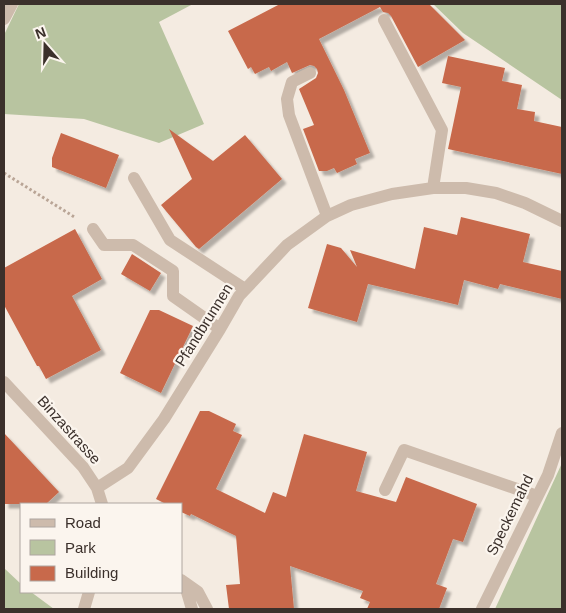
<svg xmlns="http://www.w3.org/2000/svg" width="566" height="613" viewBox="0 0 566 613" font-family="Helvetica,sans-serif">
	<style>
		.green { fill: #b8c4a0 }
		.building { fill: #c8694b; filter: url(#shadow) }
		.lines { fill: none; stroke-linecap: round; stroke-linejoin: round }
		.path { stroke: #b9a596; stroke-width: 3; stroke-dasharray: 2.5 2.5; stroke-linecap: butt }
		.minor { stroke: #cdbbac; stroke-width: 12 }
		.labels { text-anchor: middle; stroke-width: 4.5; stroke-linejoin: round; paint-order: stroke }
		.street-label { font-size: 15px; fill: #3b302b; stroke: #fbf5ee }
	</style>
	<defs>
		<filter id="shadow"><feDropShadow dx="4.5" dy="4.5" stdDeviation="1" flood-color="#0004"/></filter>
	</defs>
	<rect width="100%" height="100%" fill="#f4ebe1"/>
	<path class="green" d="M19 4H193L159 22 204 124 159 143 84 119 4 114V35Z
		M433 4H562V100L463 33Z
		M562 463V609H495Z
		M4 568 21 584V592H31L54 609H4Z"/>
	<path class="building" d="M280 4H429L465 40 418 67 391 16 388 13 383 12 380 7 319 39 344 90 370 153 355 159 357 164 337 173 334 168 327 171H319L303 129 314 125 299 89 316 78 318 73 317 69 314 66 310 65 292 73 287 62 271 71 269 67 255 74 251 67 248 69 228 31Z
		M448 56 505 68 502 81 522 85 517 109 535 112 534 121 562 127V174L448 149 461 87 442 83Z
		M169 129 213 161 245 135 282 179 199 249 196 247 161 205 192 179Z
		M61 133 119 155 106 188 52 167V158Z
		M461 217 530 234 523 262 562 271V299L500 284 498 289 464 280 458 305 368 284 357 322 308 308 327 244 341 248 357 267 350 250 415 269 424 227 457 235Z
		M75 229 102 279 72 296 101 350 46 379 39 366H37L4 305V268Z
		M132 254 161 273 150 291 121 274Z
		M150 310H159L193 326 161 393 120 373Z
		M200 411H209L236 424 233 431 242 435 216 489 265 513 273 492 286 497 304 434 367 452 356 491 396 502 406 477 477 504 463 542 453 539 436 584 447 588 439 609H367L370 602 360 598 363 591 290 566 294 609H229L226 585 240 584 236 536 191 514 190 516 181 512V504H166L156 499Z
		M4 433 59 492 46 504H4Z"/>
	<g class="lines">
		<path class="path" d="M4 173 76 218"/>
		<path class="minor" d="M4 19 12 4
			M384 20 442 130 433 188
			M310 73 292 82 287 99 289 115 327 216
			M134 178 170 240 245 289
			M93 229 104 245H133L173 271V296L220 329
			M4 382 83 467 97 488 102 504
			M97 488 128 468 164 419 220 329 239 296 287 245 327 216 351 205 392 194 433 188H466L496 193 525 203 562 221
			M385 490 404 450 537 496
			M181 580 198 592 207 609
			M184 582 192 609
			M84 609 89 592
			M482 609 548 475 562 433"/>
	</g>
	<g class="labels">
		<g class="street-label">
			<text transform="translate(204 325) rotate(-58)" y="5">Pfandbrunnen</text>
			<text transform="translate(69 430) rotate(48)" y="5">Binzastrasse</text>
			<text transform="translate(510 515) rotate(-64)" y="5">Speckemahd</text>
		</g>
	</g>
	<rect width="566" height="613" fill="none" stroke="#3b302b" stroke-width="10"/>
	<rect x="20" y="503" width="162" height="90" fill="#fbf5ee" stroke="#aea6a0"/>
	<rect x="30" y="519" width="25" height="8" fill="#cdbbac" stroke="#aea6a0"/>
	<text x="65" y="528" font-size="15" fill="#3b302b">Road</text>
	<rect x="30" y="540" width="25" height="15" fill="#b8c4a0" stroke="#aea6a0"/>
	<text x="65" y="553" font-size="15" fill="#3b302b">Park</text>
	<rect x="30" y="566" width="25" height="15" fill="#c8694b" stroke="#aea6a0"/>
	<text x="65" y="578" font-size="15" fill="#3b302b">Building</text>
	<g transform="translate(45 45) rotate(340)" stroke="#fbf5ee" stroke-width="4" paint-order="stroke">
	<path d="M0-4L9 19L0 12L-9 19Z" fill="#3b302b"/>
	<text y="-8" font-size="14" font-weight="bold" text-anchor="middle" fill="#3b302b">N</text>
	</g>
</svg>
